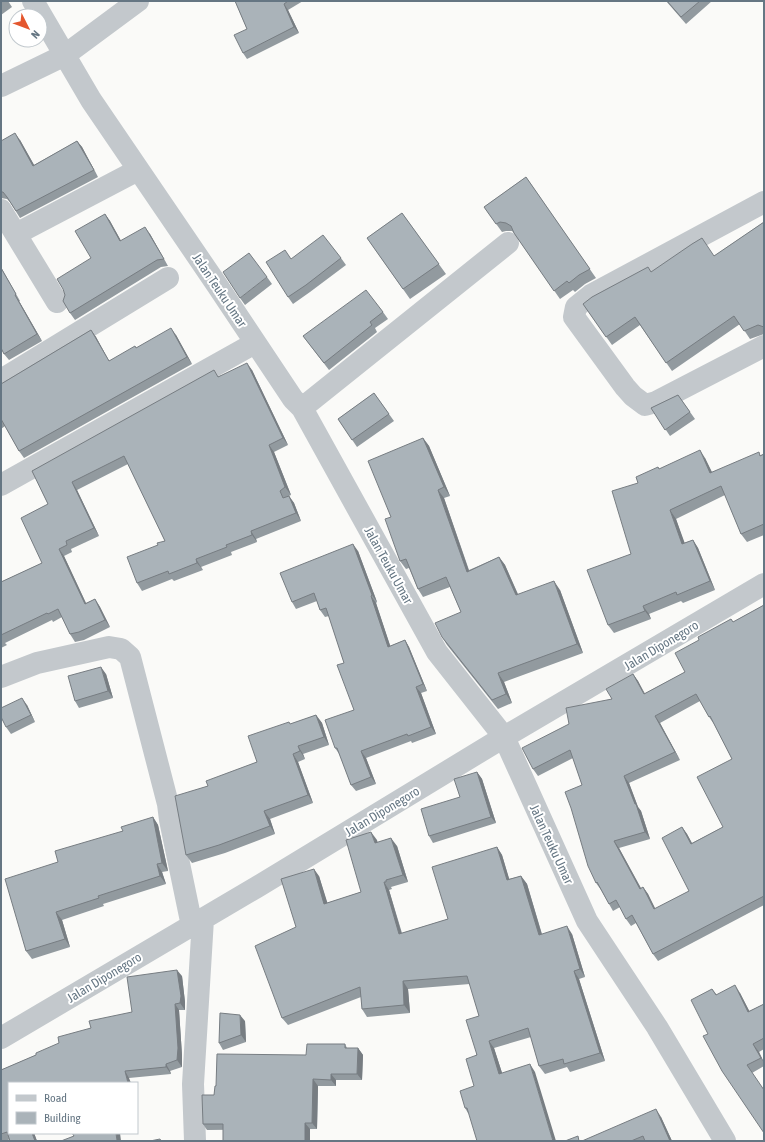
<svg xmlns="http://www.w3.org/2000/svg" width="765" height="1142" viewBox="0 0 765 1142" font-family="'Asap Condensed',sans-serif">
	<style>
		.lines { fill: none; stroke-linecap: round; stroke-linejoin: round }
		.minor { stroke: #c3c8cc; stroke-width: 22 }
		.wall { fill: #929a9f; fill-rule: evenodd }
		.shaded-wall { fill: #777d82 }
		.building { fill: #aab3b9; stroke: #777d82; fill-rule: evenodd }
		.labels { text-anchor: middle; stroke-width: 4; stroke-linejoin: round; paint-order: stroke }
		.street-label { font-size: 13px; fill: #657683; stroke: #fff }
	</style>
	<rect width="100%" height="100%" fill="#fafaf8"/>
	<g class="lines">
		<path class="minor" d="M33 1 91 100 217 285 293 399 302 408 437 652 504 737 587 921 657 1027 725 1141
			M1 86 65 55 138 1
			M764 202 591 295 576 307 574 317 625 387 633 396 645 405 656 402 764 346
			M1 210 57 302
			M16 234 138 170
			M1 380 168 278
			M302 408 508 243
			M1 485 255 343
			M1 677 37 663 109 647 121 649 130 657 168 804 170 820 192 926
			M1 1038 257 887 504 737 764 584
			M195 1141 193 1084 203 919"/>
	</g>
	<path class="wall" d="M1 1H8L12 7 1 15Z
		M235 1H303L288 10 299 33 247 59 243 53 247 29Z
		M666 1H712L686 24Z
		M20 140 34 165 77 141 82 147 98 177 20 218 10 202 7 199 1 198V141Z
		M526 177 596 278 585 284 575 292 573 290 560 299 514 233 512 231H506L502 232 484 207Z
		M402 213 446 274 410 299 367 238Z
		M105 214 110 221 121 241 150 234 168 266 161 267 75 320 70 313 91 258Z
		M764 222V334L750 339 740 324 672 371 640 325 612 345 583 304 651 272 714 256Z
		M341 258 346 265 310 292 293 304 288 297 291 259Z
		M1 267 20 301H19L42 341 9 360 4 354Z
		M267 277 272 284 245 305 240 298Z
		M383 312 388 319 375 328 377 332 329 370 303 336Z
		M91 330 96 337 109 361 136 348 176 335 192 364 24 458 19 451 5 426 1 429V384Z
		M252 370 288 445 274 452 291 495 289 496 294 503 301 521 256 539 257 542 231 552 232 555 201 567 203 570 174 581 172 579 142 591 137 583 158 545 165 541 128 464 77 490 99 536 71 549 72 552 64 556 86 603 95 599 100 607 110 627 84 640 75 642 70 634 62 617 53 622 52 620 5 643 7 645 1 648V582L42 563 48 504 32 471 219 376Z
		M374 393 394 421 357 447 338 419Z
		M678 395 695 419 670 436 651 408Z
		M423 438 429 446 450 496 444 498 469 570 499 557 505 565 518 594 560 590 583 653 504 682 512 703 498 709 447 645 442 637 461 612 450 587 423 597 418 589 409 568 406 569 400 561 391 517Z
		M764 454V535L747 542 741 534 725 495 676 519 684 543 693 540 698 548 715 590 683 603 681 601 649 614 651 619 614 633 608 625 631 554 638 483 658 467 659 469 705 458 712 472Z
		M358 551 377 602 376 603 390 646 405 640 409 647 427 691 421 693 436 734 412 743 411 741 366 758 376 784 356 791 351 785 340 755 335 748 354 710 344 663 329 616 325 617 320 610 317 601 296 609 292 602Z
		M764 605V905L658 961 653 954 636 923 631 926 626 919 620 907 613 911 601 890 596 883 582 785 573 758 538 776 533 769 569 724 612 699 633 674 638 681 644 694 685 672 699 640 731 619 733 622ZM700 701 709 717 714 724 732 759 723 827 692 843 687 834 682 827 689 891 655 909 648 894 643 887 641 888 619 848 650 839 641 811 638 807 629 783 680 760 660 723Z
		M106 674 113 698 79 708 75 701Z
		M27 705 35 722 11 734 6 727Z
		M316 715 322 723 329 745 303 754 305 759 298 762 313 803 270 819 275 834 225 853 192 863 186 855 208 786 257 762 291 724Z
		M477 772 482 779 496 823 433 843 429 836 460 797Z
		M153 817 158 825 168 871 162 872 166 884 103 904 104 906 62 920 70 947 32 959 26 951 58 862 123 831Z
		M377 840V842L397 846 408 882 391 887 392 889 389 890 402 933 448 919 497 847 502 855 509 879 521 876 527 884 542 934H572L585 977 579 979 605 1061 570 1072 567 1067 545 1074 539 1066 531 1037 494 1048 502 1073 535 1072 468 1113 465 1108 474 1086 479 1016 470 984 408 989 410 1013 367 1017 362 1009 361 997 288 1025 282 1018 296 927 319 876 327 903 361 892Z
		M182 976 185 1002V1010H179L182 1055V1067L170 1071 171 1074 129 1078 9 1083V1133H34L37 1141 10 1139 6 1141H1V1070L36 1055 91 1028 132 1012Z
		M712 989 717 995 740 993 749 1011 764 1004V1049L759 1052 764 1062V1066L752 1073 708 1034Z
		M245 1021 246 1042 223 1050 219 1043Z
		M345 1044 347 1048H358L363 1055 362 1080H336V1086H318L317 1129 207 1130 203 1124 214 1095 216 1086 306 1055Z
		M661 1117 672 1141H582Z"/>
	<path class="shaded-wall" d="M284 4 288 10 299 33 294 27Z
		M15 133 20 140 38 172 33 166Z
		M77 141 82 147 98 177 94 170Z
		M105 214 110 221 125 248 120 241Z
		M145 227 150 234 168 266 164 259Z
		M15 295 19 301 42 341 37 334Z
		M171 328 176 335 192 364 187 357Z
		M91 330 96 337 113 368 109 361Z
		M247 363 252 370 288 445 283 438Z
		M423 438 429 446 450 496 444 487Z
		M269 445 274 452 291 495 285 487Z
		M700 450 705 458 716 481 710 473Z
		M72 482 77 490 99 536 94 528Z
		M438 490 444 498 472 580 467 572Z
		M289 496 294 503 301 521 296 513Z
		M670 510 676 519 688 552 682 544Z
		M251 531 256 539 257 542 252 535Z
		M693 540 698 548 715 590 710 581Z
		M353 544 358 551 377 602 372 595Z
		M59 549 64 556 90 612 85 604Z
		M499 557 505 565 522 604 516 595Z
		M196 559 201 567 203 570 197 563Z
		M554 581 560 590 583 653 577 644Z
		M371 596 376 603 393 654 388 647Z
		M95 599 100 607 110 627 105 620Z
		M643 606 649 614 651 619 645 611Z
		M405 640 409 647 427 691 423 684Z
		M101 667 106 674 113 698 108 691Z
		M498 673 504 682 512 703 506 694Z
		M633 674 638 681 649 701 644 694Z
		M416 687 421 693 436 734 431 727Z
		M22 698 27 705 35 722 31 715Z
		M316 715 322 723 329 745 324 737Z
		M655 716 660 723 680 760 675 752Z
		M298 746 303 754 305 759 300 751Z
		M361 751 366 758 376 784 371 777Z
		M293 754 298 762 313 803 308 795Z
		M477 772 482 779 496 823 491 817Z
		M624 776 629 783 638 807 641 811 650 839 645 832Z
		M264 811 270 819 275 834 270 826Z
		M153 817 158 825 168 871 162 863Z
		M682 827 687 834 696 851 691 844Z
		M371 832 377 840 380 851 375 843Z
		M391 838 397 846 408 882 403 875Z
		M614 841 619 848 645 896 640 889Z
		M497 847 502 855 512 888 507 880Z
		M157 864 162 872 166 884 160 876Z
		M314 869 319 876 330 911 324 904Z
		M521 876 527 884 544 942 539 935Z
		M384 882 389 890 404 942 399 934Z
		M643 887 648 894 659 916 654 909Z
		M56 912 62 920 70 947 65 939Z
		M567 926 572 934 585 977 580 969Z
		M177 970 182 976 185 1002V1010L180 1003Z
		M574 971 579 979 605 1061 600 1053Z
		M403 981 408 989 410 1013 404 1005Z
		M735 985 740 993 754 1020 748 1012Z
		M175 1004 179 1010 182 1055V1067L177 1060Z
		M240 1015 245 1021 246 1042 241 1035Z
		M489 1041 494 1048 505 1082 499 1074Z
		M753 1044 759 1052 764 1063 761 1058Z
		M358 1048 363 1055 362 1080 357 1074Z
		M166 1064 170 1071 171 1074 166 1067Z
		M530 1064 535 1072 556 1141H553Z
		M125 1071 129 1078 131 1083H128Z
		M331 1074 336 1080V1086L331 1080Z
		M313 1079 318 1086 317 1129 312 1123Z
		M656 1109 661 1117 672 1141H670Z
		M305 1123 310 1129V1141H305Z
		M32 1133H34L37 1141H35Z
		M116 1133H120L121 1141H117Z"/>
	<path class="building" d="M235 1H288L284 4 294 27 243 53 234 35 247 29Z
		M667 1H700L681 17Z
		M15 133 33 166 77 141 94 170 16 211 7 197 3 192H1V141Z
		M526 177 590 269 579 275 569 283 567 281 554 291 514 233 511 226 506 223 500 222 496 224 484 207Z
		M402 213 439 264 403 289 367 238Z
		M105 214 120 241 145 227 164 259 157 260 70 313 63 301 65 295 63 289 57 279 91 258 75 231Z
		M764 222V327L758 325 744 331 734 316 666 363 635 317 606 337 583 304 592 297 648 267 651 272 692 244 702 238 714 256Z
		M323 235 341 258 306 285 288 297 266 262 285 250 291 259Z
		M249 253 267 277 240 298 223 272Z
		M1 268 16 294 15 295 37 334 4 354 1 348Z
		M366 290 383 312 370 322 372 325 324 363 303 336Z
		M171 328 187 357 19 451 1 419V384L91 330 109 361 135 346 136 348Z
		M247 363 283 438 269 445 285 487 280 491 283 498 289 496 296 513 251 531 252 535 226 545 227 547 196 559 197 563 169 574 168 571 137 583 127 557 158 545 157 543 165 541 124 456 72 482 94 528 66 541 67 545 59 549 85 604 95 599 105 620 79 632 70 634 58 609 48 614 47 613 1 635V582L42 563 21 518 48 504 32 471 214 370 218 377Z
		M374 393 389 414 352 440 338 419Z
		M678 395 690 412 665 430 651 408Z
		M423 438 444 487 438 490 467 572 499 557 516 595 554 581 577 644 498 673 506 694 492 700 442 637 435 623 461 612 446 577 418 589 406 559 400 561 385 519 391 517 368 461Z
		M700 450 710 473 759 452 760 456 764 454V524L741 534 721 486 670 510 682 544 693 540 710 581 677 595 676 592 643 606 645 611 608 625 587 570 631 554 612 491 638 483 636 477 658 467 659 469Z
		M353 544 372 595 371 596 388 647 405 640 423 684 416 687 431 727 408 736 407 734 361 751 371 777 351 785 337 748H335L325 720 354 710 337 665 344 663 326 608 320 610 314 593 292 602 280 573Z
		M764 605V896L653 954 632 915 626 919 616 900 609 904 597 882 596 883 588 866 571 808 565 792 582 785 570 750 533 769 522 748 569 724 566 708 612 699 606 689 633 674 644 694 685 672 675 653 699 640 698 637 731 619 733 622ZM696 694 709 717 710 716 732 759 697 777 723 827 691 844 682 827 662 838 689 891 654 909 643 887 640 889 614 841 645 832 636 804H635L624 776 675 752 655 716Z
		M101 667 108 691 75 701 68 676Z
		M22 698 31 715 6 727 1 717V708Z
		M316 715 324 737 298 746 300 751 293 754 308 795 264 811 270 826 219 845 186 855 175 796 208 786 206 781 257 762 248 736 289 722 290 724Z
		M477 772 491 817 429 836 421 809 460 797 454 779Z
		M153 817 162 863 157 864 160 876 98 896 99 898 56 912 65 939 26 951 5 879 58 862 55 851 123 831 121 827Z
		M371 832 375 843 391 838 403 875 386 880V882H384L399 934 448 919 432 867 497 847 507 880 521 876 539 935 567 926 580 969 574 971 600 1053 564 1064 563 1059 539 1066 528 1028 489 1041 499 1074 530 1064 553 1141H477L467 1108H465L460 1091 474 1086 466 1059 477 1055 466 1020 479 1016 467 976 403 981 404 1005 362 1009 360 987 282 1018 255 946 296 927 281 879 314 869 324 904 361 892 346 840Z
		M177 970 181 996 180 1003 175 1004 178 1048 177 1060 166 1064V1067L125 1071 128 1083H9V1133H32L35 1141H10L7 1132 1 1134V1070L36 1055V1053L59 1043 58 1037 91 1028 89 1021 132 1012 127 977Z
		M735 985 748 1012 764 1004V1038L753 1044 761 1058 747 1065 764 1090V1133L722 1071 703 1036 708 1034 691 1000 712 989 716 995Z
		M220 1013 240 1015 241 1035 219 1043Z
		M307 1044H345V1048H358L357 1074H331V1080L313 1079 312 1123H305V1141H223V1124H203L202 1095H214L215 1086H216L217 1054 306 1055Z
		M656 1109 670 1141H645L643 1136 631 1141H582Z
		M72 1133H116L117 1141H61L74 1136Z
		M578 1136 579 1141H565Z
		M160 1139 161 1141H150Z"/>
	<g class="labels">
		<g class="street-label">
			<text transform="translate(220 290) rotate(56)" y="5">Jalan Teuku Umar</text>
			<text transform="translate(389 565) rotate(61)" y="5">Jalan Teuku Umar</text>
			<text transform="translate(661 645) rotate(-31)" y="5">Jalan Diponegoro</text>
			<text transform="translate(382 811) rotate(-31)" y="5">Jalan Diponegoro</text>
			<text transform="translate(552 844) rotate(65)" y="5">Jalan Teuku Umar</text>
			<text transform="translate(104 977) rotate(-31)" y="5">Jalan Diponegoro</text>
		</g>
	</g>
	<rect width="765" height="1142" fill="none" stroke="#657683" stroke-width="4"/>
	<rect x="8" y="1082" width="130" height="52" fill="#ffffff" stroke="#c1c8cd"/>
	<rect x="16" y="1095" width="20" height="6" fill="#c3c8cc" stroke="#c1c8cd"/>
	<text x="44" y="1102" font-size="12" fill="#657683">Road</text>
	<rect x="16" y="1112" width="20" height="12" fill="#aab3b9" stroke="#c1c8cd"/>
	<text x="44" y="1122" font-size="12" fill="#657683">Building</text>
	<g transform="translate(28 28) rotate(132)"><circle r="19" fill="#ffffff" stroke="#c1c8cd"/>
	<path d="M0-3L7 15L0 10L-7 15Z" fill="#e4572e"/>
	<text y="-6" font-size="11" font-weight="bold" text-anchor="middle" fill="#657683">N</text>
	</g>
</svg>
